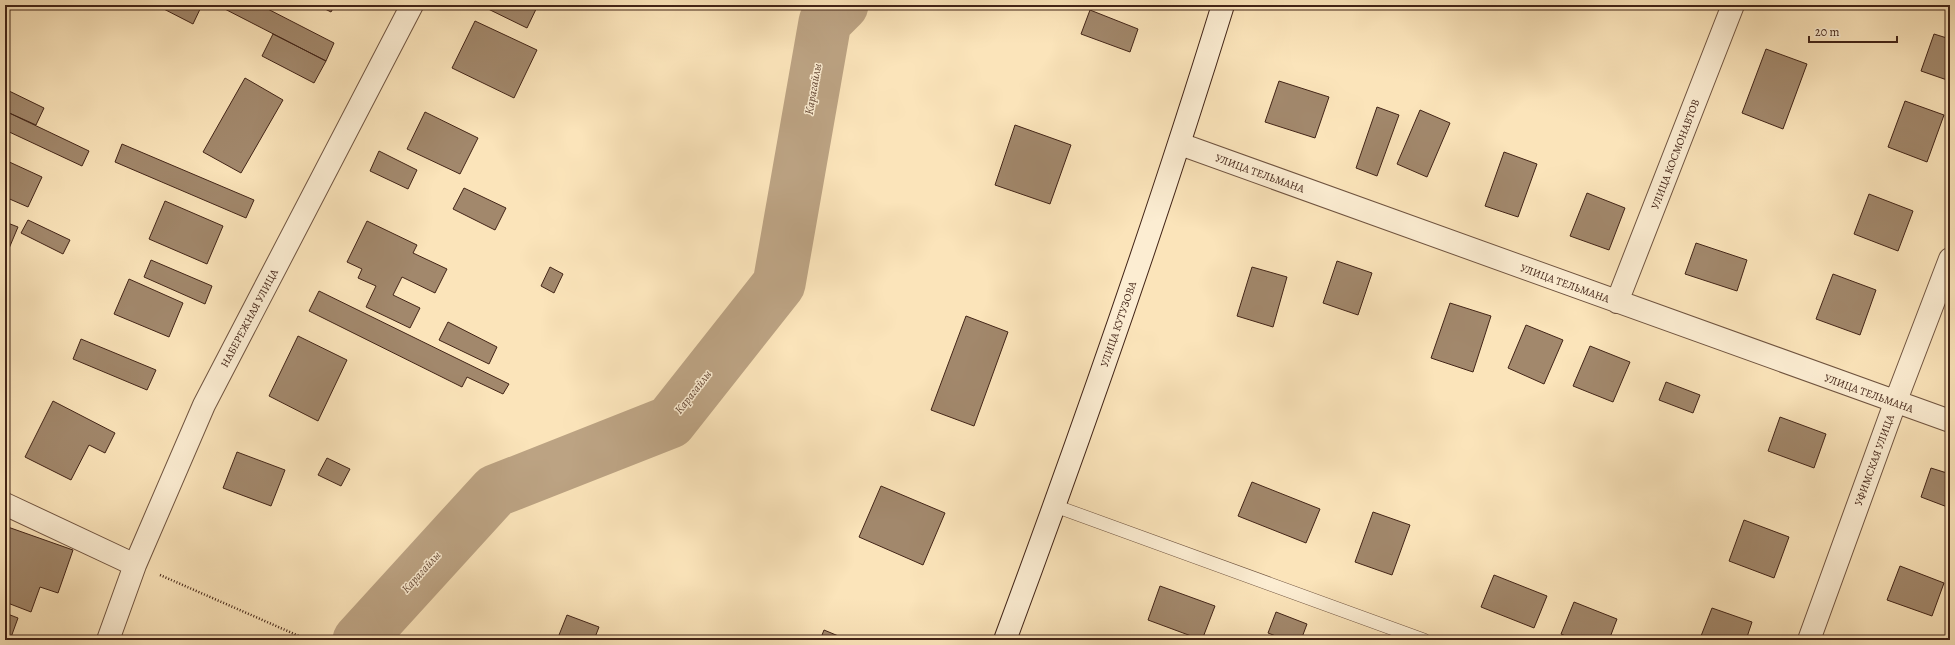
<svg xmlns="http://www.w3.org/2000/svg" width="1955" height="645" viewBox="0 0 1955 645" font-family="Alegreya,serif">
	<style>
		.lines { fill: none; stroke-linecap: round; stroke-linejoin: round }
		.river { stroke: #bca383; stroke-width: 53 }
		.building { fill: #a2886c; stroke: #422417 }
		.lane-casing { stroke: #705440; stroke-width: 14 }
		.street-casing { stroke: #705440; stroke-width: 24 }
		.secondary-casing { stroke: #422417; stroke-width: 24 }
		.path { stroke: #422417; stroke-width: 2.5; stroke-dasharray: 1 2; stroke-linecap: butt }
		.lane { stroke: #fcedd2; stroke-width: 13 }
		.street { stroke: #fcedd2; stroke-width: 22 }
		.secondary { stroke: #fcedd2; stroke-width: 22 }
		.labels { text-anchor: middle; stroke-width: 3; stroke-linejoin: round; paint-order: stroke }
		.street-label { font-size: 11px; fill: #422417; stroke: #fcedd2 }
		.water-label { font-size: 12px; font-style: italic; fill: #674a37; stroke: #fcedd2 }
	</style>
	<rect width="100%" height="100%" fill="#fbe4ba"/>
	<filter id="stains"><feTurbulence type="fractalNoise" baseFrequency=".005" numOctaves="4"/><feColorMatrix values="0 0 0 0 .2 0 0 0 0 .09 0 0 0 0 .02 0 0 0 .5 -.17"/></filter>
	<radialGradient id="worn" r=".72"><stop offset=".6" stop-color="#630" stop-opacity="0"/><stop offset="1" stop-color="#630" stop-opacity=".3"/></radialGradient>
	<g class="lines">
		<path class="river" d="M359 640 495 491 670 422 779 284 825 22 842 5"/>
	</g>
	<path class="building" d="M156 5H202L193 24Z
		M217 5H260L334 43 326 61Z
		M317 5H335L331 12Z
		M480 5H538L527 28Z
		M1090 10 1138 29 1130 52 1081 34Z
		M475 21 537 50 514 98 452 68Z
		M273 34 326 61 314 83 262 56Z
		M1934 34 1950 39V81L1921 71Z
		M1766 49 1807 64 1783 129 1742 113Z
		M245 78 283 100 241 173 203 152Z
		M1279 81 1329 97 1315 138 1265 122Z
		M5 89 44 108 36 125 5 111Z
		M1905 101 1944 115 1927 162 1888 147Z
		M1377 107 1399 115 1377 176 1356 168Z
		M1420 110 1450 123 1427 177 1397 164Z
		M5 111 89 151 82 166 5 130Z
		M425 112 478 138 460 174 407 149Z
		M1015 125 1071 145 1050 204 995 185Z
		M122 144 254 200 246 218 115 162Z
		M379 151 417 170 408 189 370 171Z
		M1504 152 1537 164 1518 217 1485 206Z
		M5 160 42 177 28 207 5 197Z
		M464 188 506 208 495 230 453 209Z
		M1587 193 1625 208 1609 250 1570 236Z
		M1869 194 1913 211 1898 251 1854 234Z
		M165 201 223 226 207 264 149 239Z
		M28 220 70 240 63 254 21 233Z
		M367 221 417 245 413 253 447 269 435 293 402 277 393 295 420 308 410 328 366 307 376 286 358 278 362 269 347 262Z
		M5 222 18 227 5 258Z
		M1696 243 1747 260 1737 291 1685 274Z
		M151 260 212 286 205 304 144 277Z
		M1337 261 1372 273 1358 315 1323 303Z
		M550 267 563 274 554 293 541 286Z
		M1252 267 1287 277 1273 327 1237 316Z
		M1833 274 1876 290 1860 335 1816 319Z
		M129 279 183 303 169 337 114 314Z
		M319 291 509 384 503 394 467 377 462 387 309 311Z
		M1450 303 1491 316 1473 372 1431 358Z
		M966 316 1008 332 974 426 931 410Z
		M448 322 497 347 489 364 439 340Z
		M1526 325 1563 340 1544 384 1508 368Z
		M298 336 347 360 318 421 269 396Z
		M81 339 156 370 147 390 73 359Z
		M1590 346 1630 362 1613 402 1573 386Z
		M1666 382 1700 395 1693 413 1659 400Z
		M53 401 115 433 105 453 89 445 71 480 25 457Z
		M1780 417 1826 434 1814 468 1768 451Z
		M237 452 285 470 271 506 223 488Z
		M327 458 350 469 341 486 318 475Z
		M1931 468 1950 474V508L1921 497Z
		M1252 482 1320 509 1306 543 1238 516Z
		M881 486 945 513 923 565 859 537Z
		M1373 512 1410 525 1392 575 1355 562Z
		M1744 520 1789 537 1774 578 1729 561Z
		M5 526 73 550 58 593 40 587 31 612 5 602Z
		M1900 566 1944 583 1932 616 1887 600Z
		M1494 575 1547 596 1534 628 1481 607Z
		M1160 586 1215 606 1202 640 1148 620Z
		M1574 602 1617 619 1609 640H1575L1561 634Z
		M1712 608 1752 622 1746 640H1713L1701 636Z
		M1276 612 1307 624 1301 640H1286L1268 633Z
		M5 613 18 618 10 640H5Z
		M567 615 599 627 594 640H557Z
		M824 630 848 640H820Z"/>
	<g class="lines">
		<g class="lane-casing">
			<path id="lane" d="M1055 506 1424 640"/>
		</g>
		<g class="street-casing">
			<path id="street" d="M1180 144 1950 421
				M1617 302 1733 5
				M5 504 135 565
				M108 640 135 565 204 405 412 5
				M1809 640 1895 403 1950 259"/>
		</g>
		<g class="secondary-casing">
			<path id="secondary" d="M1005 640C1083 430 1157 219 1223 5"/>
		</g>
		<path class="path" d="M160 575 308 640"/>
		<use href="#lane" class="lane"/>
		<use href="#street" class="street"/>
		<use href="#secondary" class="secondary"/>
	</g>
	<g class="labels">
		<g class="street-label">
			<text transform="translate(1675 154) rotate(-69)" y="4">УЛИЦА КОСМОНАВТОВ</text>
			<text transform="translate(1260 173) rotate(20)" y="4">УЛИЦА ТЕЛЬМАНА</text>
			<text transform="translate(1565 283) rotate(20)" y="4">УЛИЦА ТЕЛЬМАНА</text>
			<text transform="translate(249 318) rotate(-62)" y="4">НАБЕРЕЖНАЯ УЛИЦА</text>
			<text transform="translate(1118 324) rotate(-71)" y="4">УЛИЦА КУТУЗОВА</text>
			<text transform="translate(1869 393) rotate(20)" y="4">УЛИЦА ТЕЛЬМАНА</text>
			<text transform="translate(1874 460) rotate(-70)" y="4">УФИМСКАЯ УЛИЦА</text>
		</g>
		<g class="water-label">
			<text transform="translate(813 89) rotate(-80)" y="4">Карагайлы</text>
			<text transform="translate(693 392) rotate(-52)" y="4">Карагайлы</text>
			<text transform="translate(421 572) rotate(-48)" y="4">Карагайлы</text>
		</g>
	</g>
	<rect width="1955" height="645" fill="none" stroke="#fbe4ba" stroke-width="20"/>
	<rect x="6" y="6" width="1943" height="633" fill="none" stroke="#422417" stroke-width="2"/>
	<rect x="10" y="10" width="1935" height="625" fill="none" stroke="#422417"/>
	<path d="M1809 36v6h88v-6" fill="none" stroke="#422417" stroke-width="2"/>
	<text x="1815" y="36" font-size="12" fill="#422417" stroke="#fcedd2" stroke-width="3" paint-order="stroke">20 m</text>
	<rect width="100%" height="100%" filter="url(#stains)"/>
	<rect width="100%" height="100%" fill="url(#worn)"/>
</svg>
